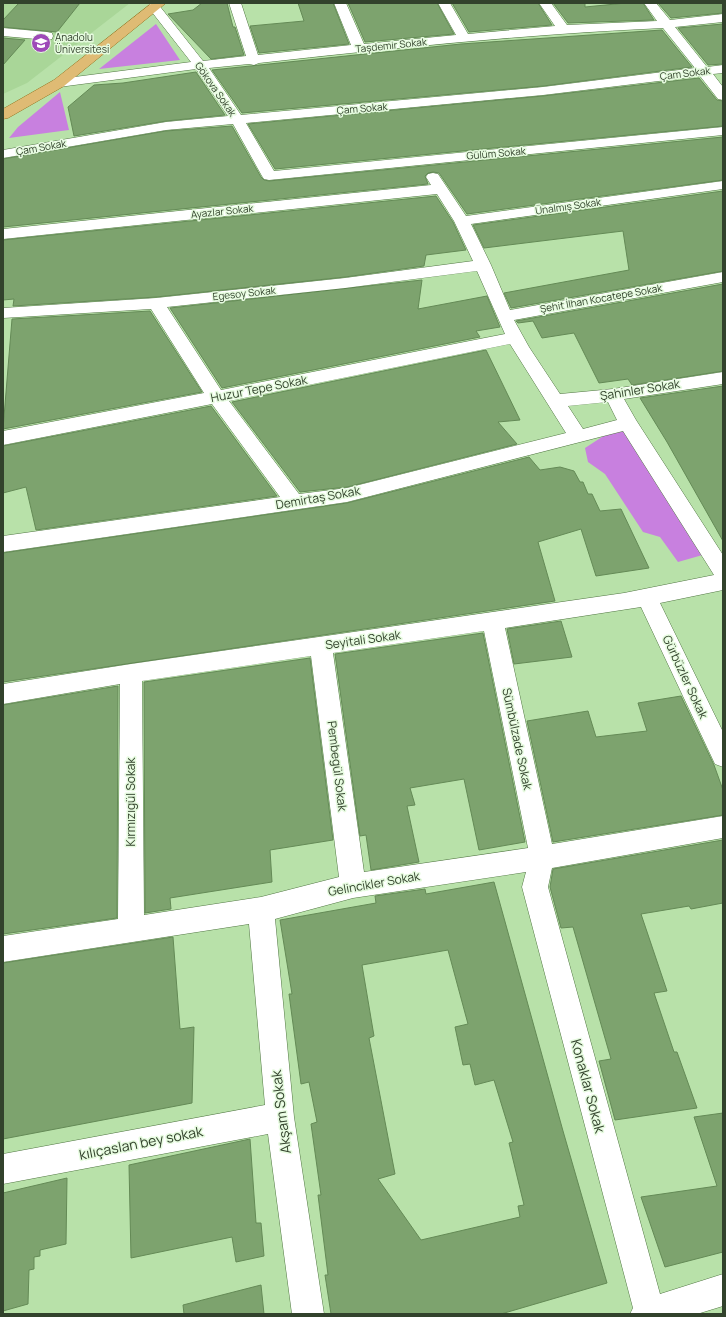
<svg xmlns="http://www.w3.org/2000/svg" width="726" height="1317" viewBox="0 0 726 1317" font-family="Manrope,sans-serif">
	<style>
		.built { fill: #a9d698 }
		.green { fill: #c880df }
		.building { fill: #7da36e; stroke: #648a56; fill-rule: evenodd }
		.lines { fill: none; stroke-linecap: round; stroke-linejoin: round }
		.minor-casing { stroke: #527744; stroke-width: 1 }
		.major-casing { stroke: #95731f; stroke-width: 1 }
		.minor { fill: #fff; fill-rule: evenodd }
		.major { fill: #dfbb74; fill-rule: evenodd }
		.labels { text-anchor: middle; stroke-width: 3; stroke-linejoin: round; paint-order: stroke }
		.far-poi-label { font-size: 10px; fill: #32422c; stroke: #e6fbdf; text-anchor: start }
		.far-street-label { font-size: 10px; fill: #32422c; stroke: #e6fbdf }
		.street-label { font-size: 12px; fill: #32422c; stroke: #e6fbdf }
		.near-street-label { font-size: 14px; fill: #32422c; stroke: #e6fbdf }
	</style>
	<rect width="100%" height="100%" fill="#b8e1a9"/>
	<path class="built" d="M3 3H130L27 83 3 94Z"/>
	<path class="green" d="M156 24 180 60 99 69Z
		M60 92 69 130 9 138 18 127Z
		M627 429 706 554 678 562 660 537 643 532 605 474 588 462 585 448 605 435Z"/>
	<path class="building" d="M19 3H80L57 32 3 27V20Z
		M202 3H227L233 27H235L244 55 211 59 168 14 193 10Z
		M298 3H333L349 44 259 53 250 26 304 21Z
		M348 3H437L454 34 365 42Z
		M452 3H538L552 25 469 32Z
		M553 3H585V7L626 3H643L654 20 568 23Z
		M658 3H723V13L671 18Z
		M723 24V64L708 65 678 28Z
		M662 30 692 67 543 86 242 113 212 70 461 44Z
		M3 38 25 40 3 65Z
		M196 72 225 115 166 121 74 136 68 107 94 85 123 83Z
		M699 78 717 100 723 101V126L275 169 248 124 543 96Z
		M232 126 261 177 264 180 269 181 723 137V180L467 214 439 173 433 172 428 173 425 176 428 184 3 227V159L166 131Z
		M723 191V271L511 308 504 293 629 270 623 231 484 248 473 225Z
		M436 196 453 222 466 250 426 255 424 266 345 277 156 297 13 306 14 299 3 300V240Z
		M422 280 418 309 487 296 500 327 476 331 480 337 222 388 170 308Z
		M723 284V371L632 385 628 379 599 383 574 333 542 338 533 321 518 323 516 321Z
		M150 311 202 392 3 429 12 319Z
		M486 350 520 420 498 422 517 444 347 487 300 492 232 402Z
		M723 386V541L667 442 640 398Z
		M211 406 277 496 36 530 26 487 3 493V446Z
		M529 457 540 470 560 467 574 471 580 482H583L588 494H592L600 511 621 509 649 568 596 576 581 529 538 542 555 601 3 682V553L347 503Z
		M561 621 572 657 514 664 507 629Z
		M483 633 525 842 479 850 464 779 410 788 415 805 407 806 419 862 371 870 366 835 360 836 335 654Z
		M310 658 333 840 270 850 272 882 170 898 171 909 145 913 144 682Z
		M118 686 117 918 3 934V705Z
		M681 696 714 765 723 790V815L553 842 527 721 588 711 596 737 647 731 638 703Z
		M723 840V903L691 909 689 906 641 914 667 991 654 993 674 1052H677L697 1108 615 1120 599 1061 611 1059 573 927 561 928 550 887 553 869Z
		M494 882 563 1131 607 1283 501 1314H331L325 1275H328L318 1195H321L311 1124 317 1122 309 1082 301 1084 289 994H292L280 920 376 903 375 896 425 889 426 894ZM448 950 468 1024 455 1027 463 1065 470 1064 475 1085 494 1080 513 1142 509 1143 524 1205 518 1206 520 1217 421 1240 378 1179 395 1174 369 1038 374 1036 362 965Z
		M173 937 180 1029 194 1027 192 1103 3 1139V963Z
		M723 1113V1252L665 1267 641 1197 717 1186 694 1117Z
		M250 1139 256 1223H261L264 1256 236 1262 232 1237 131 1258 129 1165Z
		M67 1178 66 1244 40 1250V1256L34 1257V1269L29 1270 28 1304 3 1311V1193Z
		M261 1285 264 1314H184L183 1305Z"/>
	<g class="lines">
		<g class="minor-casing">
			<path id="minor" d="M154 3 158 4 203 61 246 56 229 3H241L258 55 351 45 334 3H346L364 44 456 35 438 3H450L468 34 555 26 539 3H551L567 25 657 21 644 3H656L670 20 723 14V22L675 27 707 67 723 65V73L713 74 723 87V100L718 99 700 76 543 95 246 123 274 171 723 127V135L269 180 264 179 262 176 233 124 166 130 3 158V150L166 122 228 116 196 69 59 87 54 86 52 83 54 80 59 79 191 62 148 7 150 4ZM663 28 695 68 543 87 241 115 209 68 249 64 254 65 259 63C394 48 528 34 663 28Z
				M3 28 47 32 52 33 53 36 52 39 47 40 3 36Z
				M433 173 438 174 466 216 723 181V189L471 224 491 265 510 310 723 272V282L514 320 529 347 560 394 613 389 723 372V384L624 399 636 420 723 555V590L660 603 723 732V767L715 764 641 607 505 628 552 844 723 816V838L552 868 548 887 660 1294 723 1274V1306L697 1314H630L633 1308 522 887 526 872 353 898 275 919 294 1117 324 1314H292L268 1134 3 1184V1154L265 1105 249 924 3 962V936L118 919 120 684 3 704V684L131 664 624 593 714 575 623 431 347 502 3 552V536L280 497 212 404 3 445V431L204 393 151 309 3 318V308L156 298 345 278 473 261 454 221 437 194 3 239V229L431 185 426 177 428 174ZM477 271 505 334 221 390 167 307 345 288ZM510 344 566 433 347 488 299 494 229 401ZM608 402 617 420 583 429 568 406ZM484 631 528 848 364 872 333 653ZM311 656 339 877 261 897 144 915 142 681Z"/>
		</g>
		<g class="major-casing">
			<path id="major" d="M152 3H166L64 86 8 118 3 119V109L54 80Z"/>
		</g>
		<use href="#minor" class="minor"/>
		<use href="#major" class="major"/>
	</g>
	<defs>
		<g id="university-disc" transform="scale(1)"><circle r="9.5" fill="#9e49b8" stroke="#e6fbdf"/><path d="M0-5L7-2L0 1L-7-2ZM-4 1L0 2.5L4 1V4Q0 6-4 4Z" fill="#fff"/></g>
	</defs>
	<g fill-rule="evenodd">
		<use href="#university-disc" x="41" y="43"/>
	</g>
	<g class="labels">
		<g class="far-poi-label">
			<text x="55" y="41">Anadolu<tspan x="55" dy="12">Üniversitesi</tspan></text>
		</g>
		<g class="far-street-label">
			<text transform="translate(391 45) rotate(-6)" y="4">Taşdemir Sokak</text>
			<text transform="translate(685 73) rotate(-7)" y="4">Çam Sokak</text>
			<text transform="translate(216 89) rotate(55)" y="4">Gökova Sokak</text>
			<text transform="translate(362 108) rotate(-5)" y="4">Çam Sokak</text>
			<text transform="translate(41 147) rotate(-10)" y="4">Çam Sokak</text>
			<text transform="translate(496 153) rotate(-5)" y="4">Gülüm Sokak</text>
			<text transform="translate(568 206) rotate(-8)" y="4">Ünalmış Sokak</text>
			<text transform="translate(222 211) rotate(-6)" y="4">Ayazlar Sokak</text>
			<text transform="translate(244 293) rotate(-6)" y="4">Egesoy Sokak</text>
			<text transform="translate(601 298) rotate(-10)" y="4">Şehit İlhan Kocatepe Sokak</text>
		</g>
		<g class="street-label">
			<text transform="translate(259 389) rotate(-11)" y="4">Huzur Tepe Sokak</text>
			<text transform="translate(640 390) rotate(-9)" y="4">Şahinler Sokak</text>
			<text transform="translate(318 498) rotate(-10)" y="4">Demirtaş Sokak</text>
			<text transform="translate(363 640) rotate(-8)" y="4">Seyitali Sokak</text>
			<text transform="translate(685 677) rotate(65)" y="4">Gürbüzler Sokak</text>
			<text transform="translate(517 739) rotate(78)" y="4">Sümbülzade Sokak</text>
			<text transform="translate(337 766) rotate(83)" y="4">Pembegül Sokak</text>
			<text transform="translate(131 802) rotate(-90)" y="4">Kırmızıgül Sokak</text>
			<text transform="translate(374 884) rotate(-10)" y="4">Gelincikler Sokak</text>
		</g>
		<g class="near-street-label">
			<text transform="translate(588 1086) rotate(75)" y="5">Konaklar Sokak</text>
			<text transform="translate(281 1112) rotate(-97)" y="5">Akşam Sokak</text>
			<text transform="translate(141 1143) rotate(-11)" y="5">kılıçaslan bey sokak</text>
		</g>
	</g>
	<rect width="726" height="1317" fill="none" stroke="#32422c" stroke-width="8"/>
</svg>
